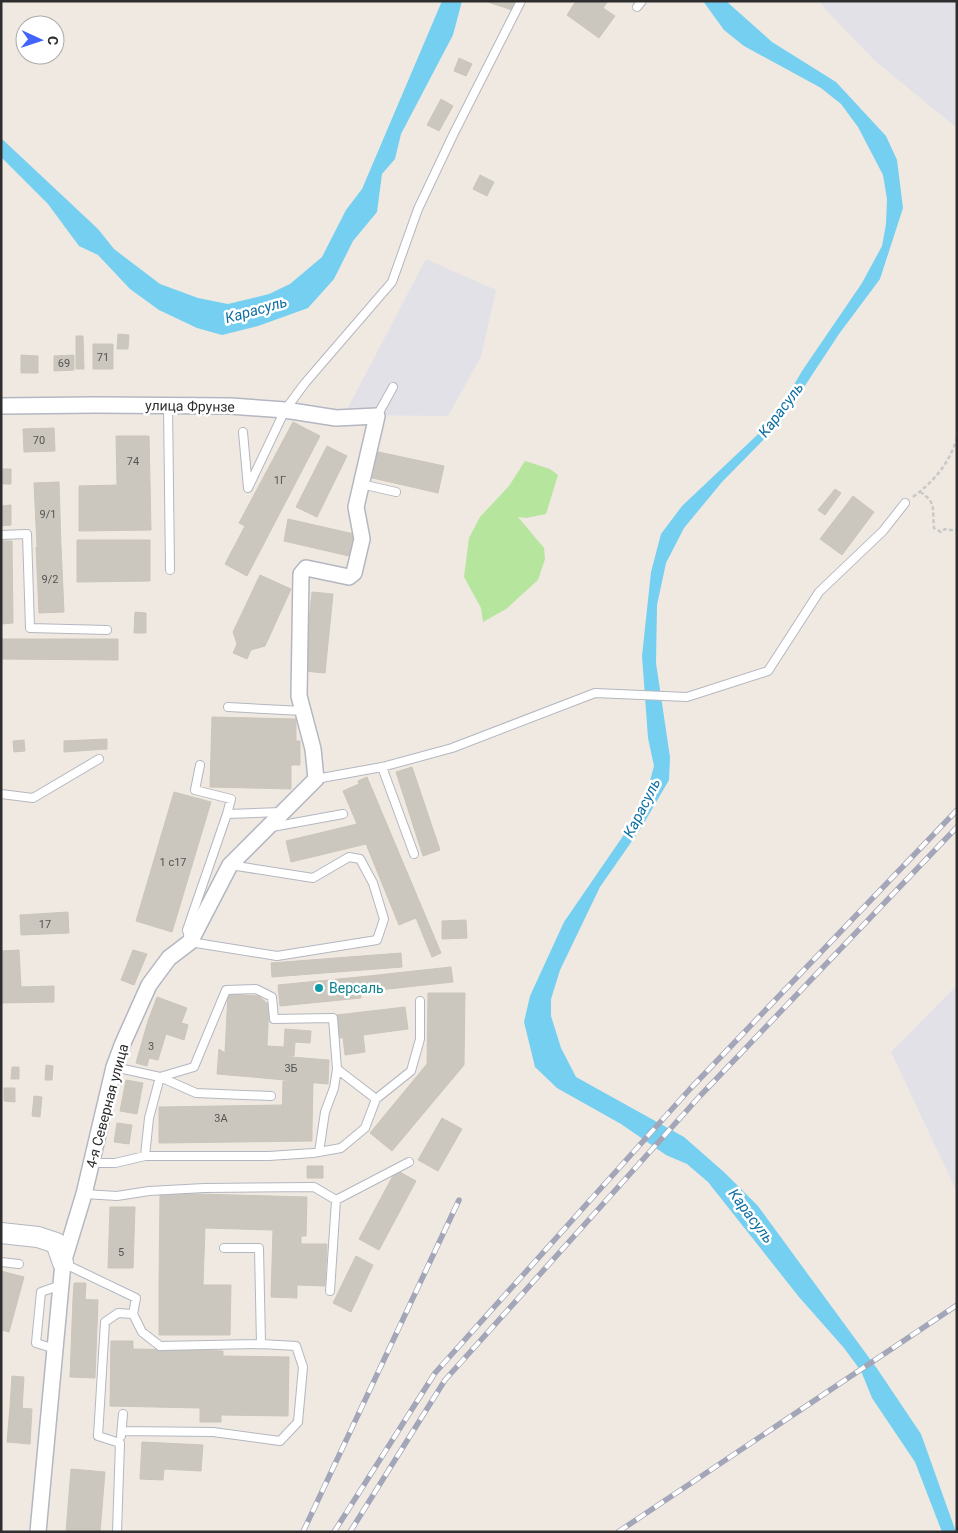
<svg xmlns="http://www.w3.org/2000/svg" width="958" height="1533" viewBox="0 0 958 1533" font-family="Roboto,sans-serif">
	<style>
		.industrial { fill: #e3e1e8 }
		.green { fill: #b6e59e }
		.water { fill: #75cff0 }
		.building { fill: #cbc7bf; stroke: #cbc5ba }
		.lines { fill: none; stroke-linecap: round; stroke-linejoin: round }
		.lane-casing { stroke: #b4b7c1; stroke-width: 10 }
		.street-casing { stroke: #b4b7c1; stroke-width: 18 }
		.secondary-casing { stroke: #b4b7c1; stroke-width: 22 }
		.path { stroke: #c9c9c9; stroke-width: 2.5; stroke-dasharray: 4 2.5; stroke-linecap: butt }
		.lane { stroke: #fff; stroke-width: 8 }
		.street { stroke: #fff; stroke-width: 15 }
		.secondary { stroke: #fff; stroke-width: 20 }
		.rail-casing { stroke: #a3a6b8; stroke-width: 5.5 }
		.rail { stroke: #fff; stroke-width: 4; stroke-dasharray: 11; stroke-linecap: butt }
		.culture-dot { fill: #0f9aa8; stroke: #fff; stroke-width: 2 }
		.labels { text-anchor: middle; stroke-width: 5; stroke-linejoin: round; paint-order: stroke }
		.number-label { font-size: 11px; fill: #555452 }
		.street-label { font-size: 14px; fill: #2e2e2e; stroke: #fff }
		.culture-label { font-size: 14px; fill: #0d838f; stroke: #fff; text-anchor: start }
		.water-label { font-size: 15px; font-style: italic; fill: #0d6fa3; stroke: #fff }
	</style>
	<rect width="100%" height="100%" fill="#efe9e1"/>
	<path class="industrial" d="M820 1H957V128L875 61 824 8Z
		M426 259 496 290 481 357 448 416 344 415Z
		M957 985V1192L891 1052Z"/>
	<path class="green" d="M525 461 550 469 558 475 546 514 526 518 518 517 544 548 545 559 538 580 506 609 483 622 481 608 464 577 469 538 480 517 509 486Z"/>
	<path class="water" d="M442 1H462L453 35 401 134 395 159 382 174 377 212 353 241 334 279 308 308 258 326 222 335 197 328 159 310 130 289 98 255 79 246 48 204 1 157V138L98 229 114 249 160 284 198 298 228 304 269 294 290 284 322 257 346 210 362 189Z
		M703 1H726L772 42 836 82 886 136 897 160 903 208 880 279 839 334 781 422 722 482 684 528 666 563 657 605 656 663 670 757 669 780 641 828 600 887 560 970 551 999V1016L561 1048 576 1077 684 1137 725 1173 758 1206 878 1370 921 1434 956 1532H942L915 1462 872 1398 861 1371 844 1348 799 1297 708 1182 687 1164 666 1155 621 1124 557 1088 535 1067 524 1022 530 996 564 922 634 820 648 788 654 766 648 738 642 656 651 572 661 534 682 506 774 419 802 371 862 283 882 246 886 224 887 199 883 175 858 127 841 104 821 88 744 46 724 30Z"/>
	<path class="building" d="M485 1H515L512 10Z
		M576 1H608L603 8 615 16 599 38 567 15Z
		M459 58 472 64 466 76 454 71Z
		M441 99 453 106 439 131 427 125Z
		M480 175 494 182 487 196 473 189Z
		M118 334 129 335 128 349H117Z
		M76 336H83L84 369H76Z
		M93 344H113V369H93Z
		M21 355 38 356V373H21Z
		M74 355V370L54 371V356Z
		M293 422 320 436 247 576 225 564 245 526 239 523Z
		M54 428 55 451 24 452 23 429Z
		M116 436H149L151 530 79 531V486L117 485Z
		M327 446 347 456 317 517 296 507Z
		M374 451 444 466 438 493 368 477Z
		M1 469H11V484H1Z
		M59 482 61 546H37L34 483Z
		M835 489 841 493 825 515 818 510Z
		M853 496 874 512 842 555 820 539Z
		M11 505V525L1 526V506Z
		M288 519 354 534 349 556 284 541Z
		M77 540H150V581L77 582Z
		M1 541H12L13 623 1 624Z
		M61 546 64 612 39 613 36 547Z
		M260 575 291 589 265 646 251 650 247 659 233 653 237 644 233 632Z
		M312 592 333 594 325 673 304 671Z
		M135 612 146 613V633H134Z
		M1 639H118V660L1 659Z
		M212 717 296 719V741H300V765H291V789L210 787Z
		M107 739V749L64 752V741Z
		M24 740 25 751 14 752 13 741Z
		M412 767 440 850 423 856 396 772Z
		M367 777 441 953 432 957 416 918 399 925 366 844 291 862 286 841 357 824 343 791 359 784 358 781Z
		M174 792 211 802 172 932 136 921Z
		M68 912 69 933 21 935 20 915Z
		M466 920 467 938 442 939V921Z
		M19 950 21 987 54 986V1002L1 1003V951Z
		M133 950 147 954 134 985 121 980Z
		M401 953 402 967 272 977 271 963Z
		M451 967 453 982 360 992 359 977Z
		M359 977 361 998 280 1006 278 985Z
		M428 993H465L464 1065 392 1151 370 1133 427 1064Z
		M228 994 259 996 269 1005 267 1046 284 1047 285 1029 311 1031 310 1043 295 1042 294 1056 225 1053Z
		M157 997 187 1008 180 1026 168 1027 148 1021Z
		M405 1007 408 1029 340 1038 337 1015Z
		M148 1021 168 1027 158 1060 149 1058 147 1066 136 1063Z
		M182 1023 188 1025 184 1040 166 1034 168 1027 180 1026Z
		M363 1034 365 1052 345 1055 343 1037Z
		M219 1049 225 1053 254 1054 252 1077 217 1074Z
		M254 1054 329 1060 328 1084 252 1077Z
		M46 1065 53 1066 52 1080H45Z
		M12 1067H19V1079H11Z
		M126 1080 143 1083 137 1114 120 1111Z
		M283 1081 313 1082 312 1129H282Z
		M4 1088H15V1102L4 1101Z
		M34 1096 42 1097 40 1117 32 1116Z
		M283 1105 282 1129H312V1141L159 1143V1107Z
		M442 1118 462 1129 438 1171 418 1160Z
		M117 1123 132 1125 129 1144 114 1142Z
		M307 1166H323V1178H307Z
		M396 1170 416 1181 379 1250 359 1239Z
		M160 1193 307 1197 306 1236H301V1244H327L325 1286 297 1285V1298L271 1297 273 1230 205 1228 203 1285H159Z
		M110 1207H135L133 1268H108Z
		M356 1256 373 1265 351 1312 333 1303Z
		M1 1271 24 1277 9 1332 1 1330Z
		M74 1283H86L85 1299H73Z
		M159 1285H231L230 1335H159Z
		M73 1299 98 1300 95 1378 70 1377Z
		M111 1341H133V1349L223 1351V1356L289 1357 288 1416 221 1415V1422H200V1408L110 1406Z
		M12 1376 24 1377 22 1409 10 1407Z
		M10 1407 32 1409 30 1444 7 1442Z
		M142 1442 203 1445 201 1471 164 1469 163 1480 140 1479Z
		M71 1469 105 1472 100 1532H66Z"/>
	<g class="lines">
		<g class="lane-casing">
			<path id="lane" d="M637 7 642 1
				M168 405 170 570
				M377 416 393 387
				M243 432 248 488 285 410 305 383 392 282 418 209 454 133 521 1
				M361 484 396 492
				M1 535 27 534 30 628 107 630
				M228 707 303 711
				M200 765 195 790 231 799 227 814
				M382 767 414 854
				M316 779 382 767 452 748 595 693 687 697 768 671 819 592 883 531 905 503
				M1 794 33 798 99 759
				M272 827 343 814
				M230 865 313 878 349 857 360 859 373 883 384 919 377 940 277 956 190 942 187 930 227 814 281 812
				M114 1067 160 1077 194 1067 226 990 256 989 272 997 274 1019 333 1018 337 1069 376 1099 411 1071 420 1039V1001
				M319 1152 325 1112 334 1088 337 1069
				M145 1156 149 1118 160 1077 196 1093 271 1096
				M90 1163H115L145 1156H269L313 1153 341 1148 365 1128 376 1099
				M84 1194 117 1196 149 1191 204 1188 314 1187 336 1200 409 1162
				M224 1248H259L261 1344
				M1 1262 19 1264
				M65 1264 136 1298 133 1314 118 1313 105 1322 98 1436 120 1443 117 1532
				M330 1291 336 1200
				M55 1349 36 1343 41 1292 61 1285
				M122 1431 213 1432 280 1441 298 1422 303 1367 296 1346 261 1344 160 1346 142 1332 133 1314
				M121 1436 123 1414"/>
		</g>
		<g class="street-casing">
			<path id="street" d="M1 406 95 405 230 406 285 410 336 418 377 416 356 507 362 539 354 573 349 577 306 568 301 574 299 696 313 749 316 779 230 865 190 942 169 958 149 985 123 1043 114 1067 84 1194 63 1263 38 1532"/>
		</g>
		<g class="secondary-casing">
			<path id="secondary" d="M1 1233 38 1237 56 1243 63 1263"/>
		</g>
		<path class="path" d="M920 492C937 502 932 510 934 528L941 532 945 529 957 531
			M913 497C934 481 949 464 957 438"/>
		<use href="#lane" class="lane"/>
		<use href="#street" class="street"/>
		<use href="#secondary" class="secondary"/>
		<g class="rail-casing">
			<path id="rail" d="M303 1532 459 1200
				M334 1532 435 1373 690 1089 957 810
				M350 1532 445 1380 699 1097 957 827
				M618 1532 957 1305"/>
		</g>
		<use href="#rail" class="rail"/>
	</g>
	<circle class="culture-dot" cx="319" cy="988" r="5"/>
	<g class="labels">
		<g class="number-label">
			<text x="103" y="361">71</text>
			<text x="64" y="367">69</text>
			<text x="39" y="444">70</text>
			<text x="133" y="465">74</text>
			<text x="280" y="484">1Г</text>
			<text x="48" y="518">9/1</text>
			<text x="50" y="583">9/2</text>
			<text x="173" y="866">1 с17</text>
			<text x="45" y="928">17</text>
			<text x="151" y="1050">3</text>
			<text x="291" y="1072">3Б</text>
			<text x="221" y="1122">3А</text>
			<text x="121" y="1256">5</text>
		</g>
		<g class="street-label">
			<text transform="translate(190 406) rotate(1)" y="5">улица Фрунзе</text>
			<text transform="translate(107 1106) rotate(-75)" y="5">4-я Северная улица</text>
		</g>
		<g class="culture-label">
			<text x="329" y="993">Версаль</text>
		</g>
		<g class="water-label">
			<text transform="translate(256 310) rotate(-16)" y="5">Карасуль</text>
			<text transform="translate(781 410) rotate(-53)" y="5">Карасуль</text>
			<text transform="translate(642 808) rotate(-63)" y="5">Карасуль</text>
			<text transform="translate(751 1216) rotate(53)" y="5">Карасуль</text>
		</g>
	</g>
	<rect width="958" height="1533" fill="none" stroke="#2e2e2e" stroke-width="5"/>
	<g transform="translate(40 40) rotate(93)"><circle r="24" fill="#ffffff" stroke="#ababab"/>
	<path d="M0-4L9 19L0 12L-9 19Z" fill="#4264fb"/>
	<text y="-8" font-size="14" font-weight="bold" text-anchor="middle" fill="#2e2e2e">С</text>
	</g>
</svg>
